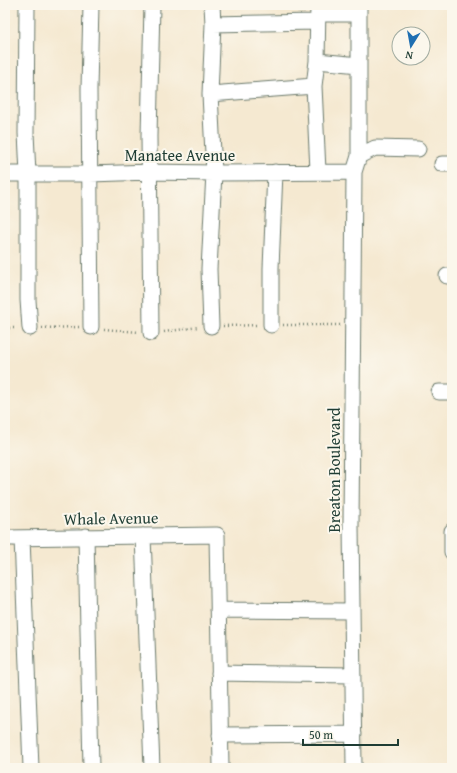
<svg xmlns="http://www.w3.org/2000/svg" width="457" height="773" viewBox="0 0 457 773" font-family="'Gentium Book Plus',serif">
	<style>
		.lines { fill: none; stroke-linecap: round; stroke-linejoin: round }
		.minor-casing { stroke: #6a796b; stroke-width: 17 }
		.path { stroke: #6a796b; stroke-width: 2.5; stroke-dasharray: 1 3; stroke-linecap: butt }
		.minor { stroke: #fff; stroke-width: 15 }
		.labels { text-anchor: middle; stroke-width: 4; stroke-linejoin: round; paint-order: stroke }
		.street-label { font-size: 16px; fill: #1f3d34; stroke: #fbf7ec }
	</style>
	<rect width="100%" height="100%" fill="#fbf7ec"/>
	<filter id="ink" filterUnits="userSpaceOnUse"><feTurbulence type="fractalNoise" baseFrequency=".025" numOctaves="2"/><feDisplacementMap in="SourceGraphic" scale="8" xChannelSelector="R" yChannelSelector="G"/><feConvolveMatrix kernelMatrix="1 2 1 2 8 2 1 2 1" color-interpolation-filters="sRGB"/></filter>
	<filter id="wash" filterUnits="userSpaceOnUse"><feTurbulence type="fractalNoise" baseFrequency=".012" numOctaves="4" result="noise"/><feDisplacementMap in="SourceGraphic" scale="16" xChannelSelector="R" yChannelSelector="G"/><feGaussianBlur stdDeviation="0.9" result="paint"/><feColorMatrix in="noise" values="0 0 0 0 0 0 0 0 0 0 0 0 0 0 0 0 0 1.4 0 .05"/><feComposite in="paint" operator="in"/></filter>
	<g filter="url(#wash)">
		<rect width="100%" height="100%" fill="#f5e9d1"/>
	</g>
	<g filter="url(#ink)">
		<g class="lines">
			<g class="minor-casing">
				<path id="minor" d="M27 5 26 133 28 174V300L30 328
					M91 5 89 89 91 327
					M318 14H359
					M213 24 317 22
					M317 61 359 65
					M210 94 314 86
					M359 156V5
					M442 164H452
					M318 171 314 86 317 61 318 5
					M5 174H90L150 172 214 173 354 172
					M447 276H452
					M271 325V268L275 172
					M211 326 209 269 214 173 210 94 213 24 212 5
					M151 333 149 136 152 5
					M439 392H452
					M452 531V552
					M86 536 91 768
					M143 536 152 768
					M5 538 217 535 221 768
					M22 538 31 768
					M218 610 352 611
					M219 673 353 675
					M220 735 354 734
					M354 768 351 525 354 172 359 156 375 148 418 149"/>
			</g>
			<path class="path" d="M283 325H340
				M223 326 258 325
				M5 328H17
				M42 328 79 327
				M104 329 139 332
				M164 332 198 327"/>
			<use href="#minor" class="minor"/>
		</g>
	</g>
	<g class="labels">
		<g class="street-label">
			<text x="180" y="161">Manatee Avenue</text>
			<text transform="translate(334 470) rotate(-90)" y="6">Breaton Boulevard</text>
			<text transform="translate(111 518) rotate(-1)" y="6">Whale Avenue</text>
		</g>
	</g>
	<rect width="457" height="773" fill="none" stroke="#fbf7ec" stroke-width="20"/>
	<g transform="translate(411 46) rotate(191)"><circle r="19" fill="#fbf7ec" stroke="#a3ada2"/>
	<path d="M0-3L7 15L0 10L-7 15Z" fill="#1f6fb2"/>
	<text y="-6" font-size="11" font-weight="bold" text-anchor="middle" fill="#1f3d34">N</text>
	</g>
	<path d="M303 739v6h95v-6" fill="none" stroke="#1f3d34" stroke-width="2"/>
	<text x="309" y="739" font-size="12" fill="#1f3d34" stroke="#fbf7ec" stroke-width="3" paint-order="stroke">50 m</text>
</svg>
